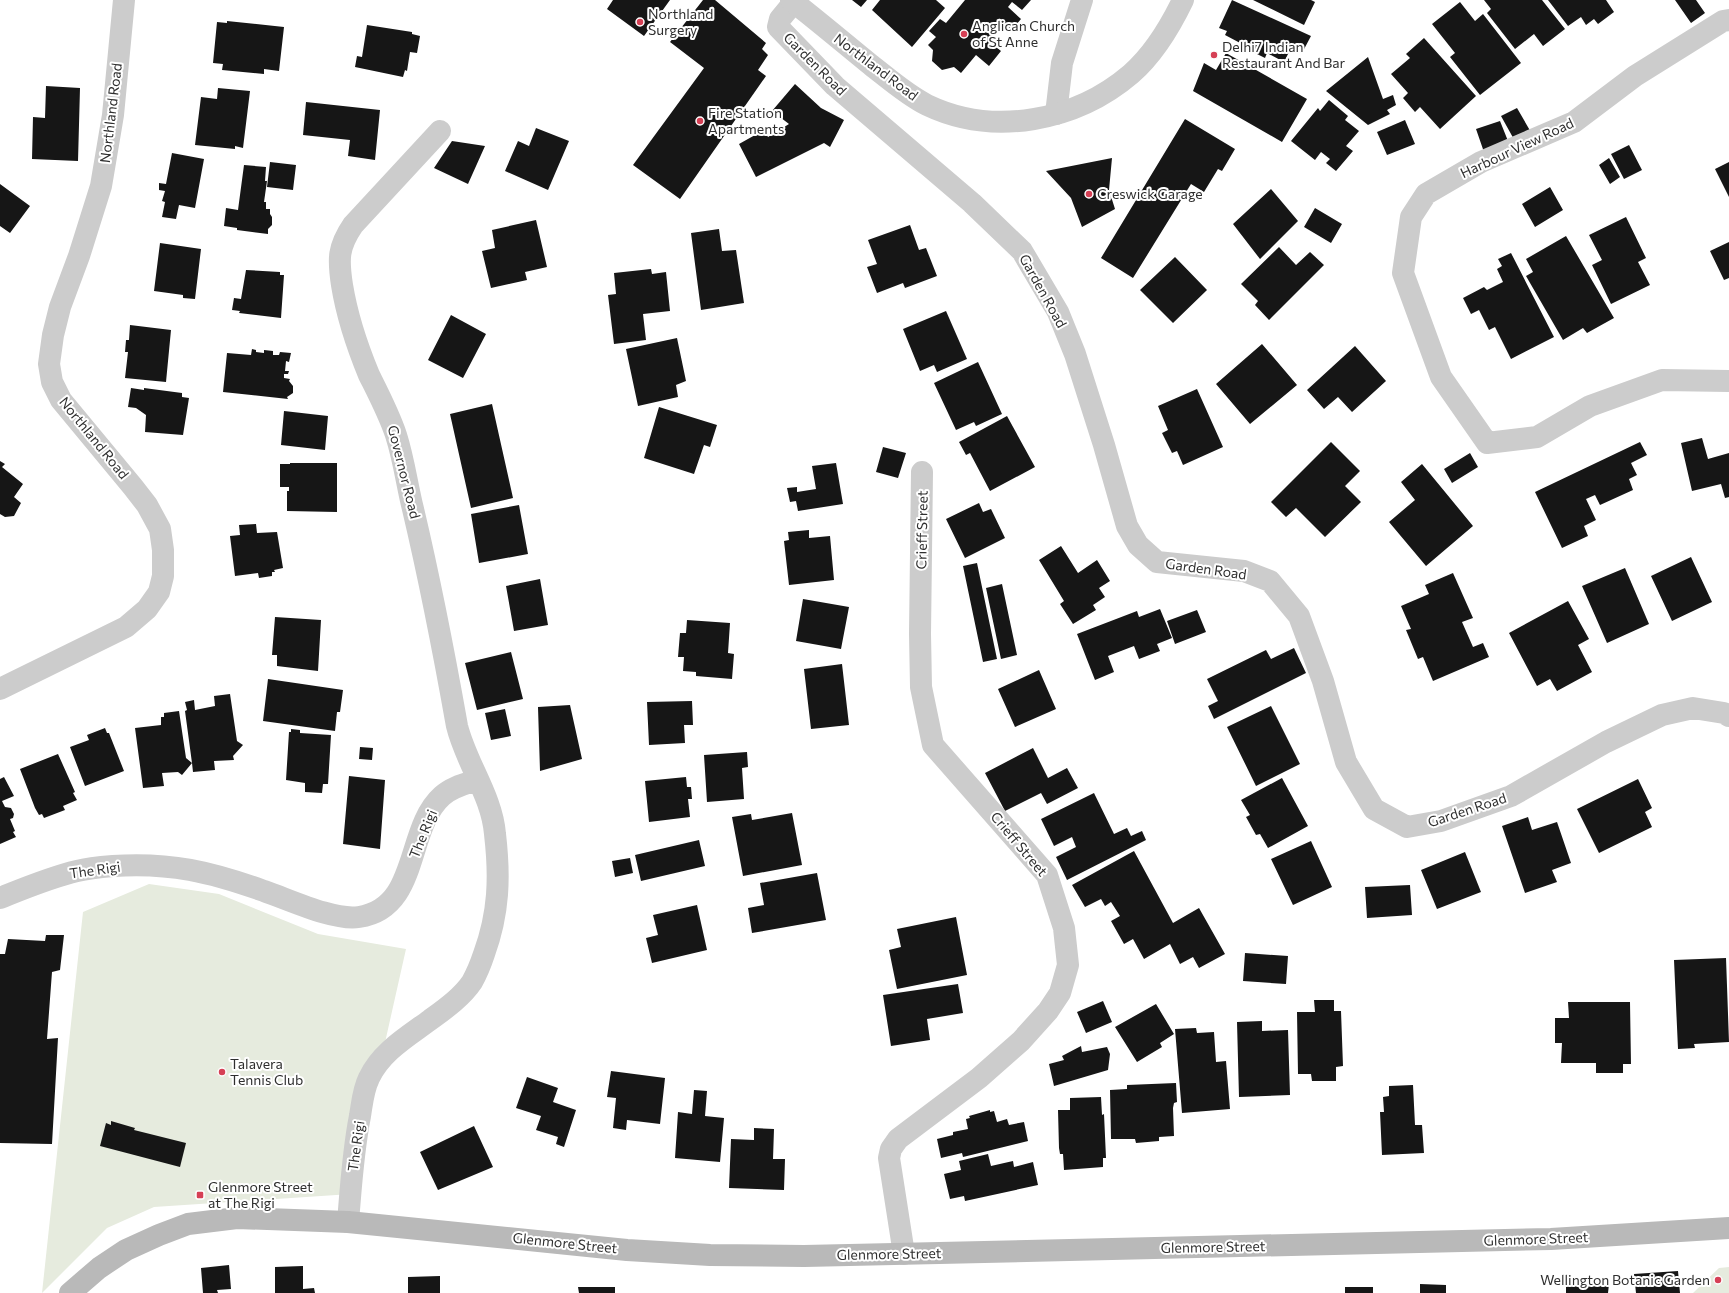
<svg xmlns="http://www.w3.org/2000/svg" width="1729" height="1293" viewBox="0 0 1729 1293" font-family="Commissioner,sans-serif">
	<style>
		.green { fill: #e6ebde }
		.building { fill: #161616 }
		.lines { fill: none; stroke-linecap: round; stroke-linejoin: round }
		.minor { stroke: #ccc; stroke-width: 22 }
		.tertiary { stroke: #ccc; stroke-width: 22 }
		.secondary { stroke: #b9b9b9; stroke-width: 22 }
		.poi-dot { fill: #d64055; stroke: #fff; stroke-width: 1.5 }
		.labels { text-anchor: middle; stroke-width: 4; stroke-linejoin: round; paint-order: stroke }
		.poi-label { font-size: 14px; fill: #2f2f2f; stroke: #fff; text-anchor: start }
		.street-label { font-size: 14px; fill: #2f2f2f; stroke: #fff }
	</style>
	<rect width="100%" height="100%" fill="#fff"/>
	<path class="green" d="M149 884 219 894 318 934 406 949 351 1194 154 1207 107 1228 42 1293 83 912Z
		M1729 1267V1293H1693L1719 1268Z"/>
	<path class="building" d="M613 0H670L644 36 607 9Z
		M703 0H715L766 43 762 49 768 55 758 70 766 76 680 199 633 165 704 68 670 42Z
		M852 0H867L861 7Z
		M880 0H936L945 8 912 47 872 10Z
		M965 0H1031L1022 10 1012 2 1008 7 1021 19 1012 30 1004 23 989 41 1001 51 989 66 976 55 961 73 954 67 942 70 932 61 933 50 928 45 936 37 929 31 940 19 946 23Z
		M1232 0 1311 36 1302 53 1291 48 1284 62 1267 53 1265 58 1241 46 1242 44 1225 35 1227 31 1219 28Z
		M1253 0H1311L1315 2 1304 25Z
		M1484 0H1542L1565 29 1543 46 1534 34 1515 49 1487 13 1491 9Z
		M1548 0H1606L1614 12 1598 24 1594 19 1586 25 1581 17 1568 26Z
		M1675 0H1696L1705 13 1691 23Z
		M1460 2 1475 21 1483 14 1521 63 1480 95 1450 57 1455 53 1432 24Z
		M227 21 284 27 279 71 264 69V74L222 70 223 64 213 63 217 22 227 23Z
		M367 25 412 32V34L420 36 417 53 410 52 407 71 405 70 403 77 355 67 357 56 362 57Z
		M1424 38 1476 96 1440 129 1420 107 1415 112 1403 98 1408 93 1391 74 1410 58 1406 54Z
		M1226 53 1307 99 1282 142 1193 91 1204 63 1216 70Z
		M1368 57 1383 99 1393 95 1396 105 1387 110 1390 114 1368 125 1326 91Z
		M795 84 821 108 844 120 830 147 824 143 756 177 739 144 764 130 768 137 789 124 772 111Z
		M46 86 80 88 78 161 32 159 33 117 45 118Z
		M218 88 250 91 243 148 235 146V149L195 145 201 97 217 99Z
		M1329 100 1348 116 1345 120 1359 131 1346 146 1353 151 1336 171 1326 163 1330 159 1321 152 1315 160 1291 141 1318 108 1320 111Z
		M306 102 380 110 375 160 348 156 350 140 303 135Z
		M1517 108 1532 134 1516 143 1501 116Z
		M1185 119 1235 149 1222 171 1218 169 1204 192 1191 184 1133 278 1101 258Z
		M1405 120 1415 144 1387 155 1377 132Z
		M1500 121 1510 146 1485 155 1476 129Z
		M536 128 569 141 548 190 505 171 518 141 529 146Z
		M452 141 485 146 468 184 434 168Z
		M1629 145 1642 170 1624 179 1611 154Z
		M172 153 204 159 195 208 179 205 176 219 162 217 165 202 162 201 165 191 159 190V183L166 184Z
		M1112 158 1109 190 1115 209 1082 227 1071 198 1046 171Z
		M1609 158 1620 177 1610 184 1599 165Z
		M270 162 296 165 293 190 267 187Z
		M1729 162V197L1715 169Z
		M244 165 266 167 265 181H267L264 202H266V209H270V214L272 217V225L268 229V234L237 230V228L224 226 226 208 238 210Z
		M0 184 30 206 10 233 0 226Z
		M1550 187 1563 210 1535 227 1522 204Z
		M1271 189 1298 221 1260 259 1233 224Z
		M1315 208 1342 224 1331 243 1304 227Z
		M1626 217 1646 258 1638 262 1650 285 1611 304 1592 265 1602 260 1589 235Z
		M536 220 547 267 525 272 527 280 491 288 482 251 495 248 492 230Z
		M910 225 919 250 926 248 937 276 905 288 903 283 877 293 867 267 877 264 868 240Z
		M719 229 722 251 736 250 744 303 701 310 691 233Z
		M1566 236 1614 318 1587 333 1583 328 1563 340 1526 276 1533 272 1526 259Z
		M1729 242V278L1724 280 1710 251Z
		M160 243 201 249 195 299 183 298V295L154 291Z
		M1279 247 1296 265 1310 252 1324 265 1269 320 1255 305 1258 301 1241 284Z
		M1511 253 1554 337 1511 359 1495 327 1489 330 1479 310 1471 314 1463 298 1484 287 1487 290 1503 282 1497 269 1502 266 1498 259Z
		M1175 257 1207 290 1173 323 1140 290Z
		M651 269 652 274 666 272 670 311 643 314 646 340 614 344 608 295 616 294 614 273Z
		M246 270 280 272V275H284L281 318 239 313 240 311 232 310 234 298 241 299Z
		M946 311 967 359 937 372 934 365 920 371 903 329Z
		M451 315 486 334 463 378 428 360Z
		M130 325 171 330 166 382 125 378 128 352H125L126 340H129Z
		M677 338 686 381 676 385 678 397 638 406 626 349Z
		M1262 344 1297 385 1250 424 1216 384Z
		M1355 346 1386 381 1352 412 1338 397 1324 409 1307 390Z
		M252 349 256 350V352L264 353V350L273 351V355H279L280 352 291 353 289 362 286 361 285 371H289L288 374H284V378L290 379 289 381 293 386V393L287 397 288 399 223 392 227 353 251 355Z
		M978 362 1002 414 976 426 974 422 956 430 934 383Z
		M131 388 144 390V388L182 393V397L189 398 183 435 145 432 146 415 136 408 128 407Z
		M1197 389 1223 447 1183 465 1177 451 1172 453 1162 433 1168 430 1158 406Z
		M492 404 513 498 471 508 450 414Z
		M659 407 717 425 710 447 704 445 694 474 644 458Z
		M284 411 328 416 325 450 281 445Z
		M1007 416 1035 467 990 491 970 453 966 455 959 442Z
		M1702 438 1708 459 1729 453V497L1725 498 1721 484 1692 491 1681 443Z
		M1331 442 1360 471 1345 486 1361 502 1325 537 1296 508 1286 517 1271 502Z
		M1640 442 1647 455 1631 463 1637 475 1629 479 1633 490 1600 505 1595 495 1586 499 1596 520 1584 526 1588 536 1562 548 1535 492Z
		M883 447 906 453 898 478 876 472Z
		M1470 453 1478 467 1452 483 1444 469Z
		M0 461 5 464 2 467 23 484 14 497 21 503 14 516 5 517 0 514Z
		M290 463H337V512L287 511V491H289V487H280V464H290Z
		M836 463 843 504 798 511 796 501 790 502 787 488 797 487V492L816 489 812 466Z
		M1422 464 1473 526 1426 566 1389 522 1415 500 1401 482Z
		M979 503 983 512 991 509 1005 538 965 558 946 519Z
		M519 505 528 554 479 563 471 514Z
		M256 524 257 533 277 532 283 568 274 570 275 572H272V576L259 578 258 573 235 576 230 536 240 535 239 525Z
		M809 530V538L830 536 834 580 789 585 784 541 789 540 788 532Z
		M1061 546 1078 573 1097 560 1110 581 1099 588 1105 597 1093 605 1096 610 1073 624 1060 604 1064 601 1039 560Z
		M1691 557 1712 602 1672 621 1651 576Z
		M977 563 997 659 983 662 963 566Z
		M1625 568 1649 624 1607 643 1582 586Z
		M1453 573 1473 618 1462 622 1473 647 1483 643 1489 657 1433 681 1423 657 1418 659 1406 630 1411 629 1401 606 1429 594 1425 585Z
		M540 579 548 625 514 631 506 586Z
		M1002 584 1017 655 1001 659 986 588Z
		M803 599 849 607 841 649 796 641Z
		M1568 601 1589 639 1578 645 1592 672 1557 691 1550 679 1537 686 1509 633Z
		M1160 609 1172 638 1157 644 1160 651 1139 659 1134 646 1108 656 1114 672 1095 680 1077 634 1137 611 1139 617Z
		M1197 610 1206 632 1175 644 1167 621Z
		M275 617 321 620 318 671 277 666V655H272Z
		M687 620 730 623 728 653 734 654 732 679 696 676V672L683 671 684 657H678L680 633H686Z
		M1294 648 1306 673 1214 719 1208 706 1218 701 1207 679 1266 650 1271 659Z
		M511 652 523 699 477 710 465 663Z
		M842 664 849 725 811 729 804 669Z
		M1039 670 1056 709 1015 727 998 689Z
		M268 679 343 690 340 712H337L335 731 263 721Z
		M230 694 237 741 243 745 233 756 234 760 214 761 215 770 193 772 192 763 182 775 178 772 162 773 164 786 143 788 135 728 161 725V717H164V713L179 711 186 758 192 763 185 711 187 710 185 702 194 700 195 710 215 706 214 696Z
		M692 701 693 725H684L685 743 649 745 647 702Z
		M570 705 582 759 540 771 538 707Z
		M1271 706 1300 764 1256 786 1227 727Z
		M505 709 511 736 491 740 485 713Z
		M105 728 107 733H109L124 771 85 786 70 747 89 740 87 735Z
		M291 729 300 730V733L331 735 328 784H323L322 793 305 792V783L286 780 289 732H291Z
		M360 747 373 748 372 760 359 759Z
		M1033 748 1048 778 1067 768 1078 788 1047 804 1041 793 1005 811 985 773Z
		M747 752 748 767 742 768 744 799 707 802 704 755Z
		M58 754 75 792 73 793 77 800 63 806 65 810 44 818 42 814 39 815 35 808 20 769Z
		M349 776 385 780 380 849 343 844Z
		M4 777 14 796 2 801 5 807 11 808 14 814 13 818 10 819 15 831 13 832 16 837 0 844V779Z
		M686 777 687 787H691L692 799H688L690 817 649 822 645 781Z
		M1282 778 1308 826 1268 848 1260 834 1256 835 1246 817 1250 815 1241 800Z
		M1638 779 1652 808 1645 812 1652 827 1599 853 1577 809Z
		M1094 793 1114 834 1127 828 1131 836 1142 831 1146 840 1067 880 1056 857 1076 847 1072 837 1054 846 1041 819Z
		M792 813 802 865 743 876 732 817 751 814 752 820Z
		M1528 817 1532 830 1557 822 1571 863 1552 870 1557 882 1525 893 1502 826Z
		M699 840 705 866 641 881 635 855Z
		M1311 841 1332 887 1293 905 1271 859Z
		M1134 851 1173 923 1199 908 1225 954 1199 968 1193 957 1180 964 1170 944 1144 959 1133 939 1124 944 1111 921 1120 916 1111 902 1105 906 1101 899 1085 907 1072 885Z
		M1465 852 1481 892 1437 909 1421 870Z
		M630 858 633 873 615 877 612 861Z
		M817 873 826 920 752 933 748 908 764 905 760 883Z
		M1410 885 1412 915 1367 918 1365 887Z
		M697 905 707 950 652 963 646 938 658 935 653 915Z
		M956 917 967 975 897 989 889 950 901 947 897 929Z
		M46 935H64L60 970 52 972 47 1039 58 1038 52 1144 0 1143V954H5L8 939 45 941Z
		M1245 953 1288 956 1286 984 1243 981Z
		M1726 958 1729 1042 1694 1044 1695 1048 1678 1049 1674 960Z
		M958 984 963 1013 927 1019 930 1040 891 1046 883 995Z
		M1314 1000H1334V1011H1341L1343 1066 1336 1067V1081H1312L1311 1074H1298L1297 1012H1315Z
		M1103 1001 1112 1022 1086 1033 1077 1012Z
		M1568 1002H1630L1631 1064H1623V1073H1596V1063H1561L1562 1043H1555V1018H1569Z
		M1156 1004 1174 1034 1160 1043 1162 1047 1137 1062 1115 1027Z
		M1262 1021V1031L1288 1030 1290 1095 1239 1097 1237 1022Z
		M1196 1028 1197 1033 1214 1032 1216 1062 1226 1061 1230 1109 1182 1113 1175 1029Z
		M1081 1046 1082 1052 1107 1047 1110 1054 1108 1070 1054 1086 1049 1064 1064 1060 1062 1056Z
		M611 1071 665 1078 660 1124 627 1120 626 1130 613 1128 616 1098 607 1097Z
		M527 1077 558 1088 553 1102 576 1110 564 1147 556 1144 558 1137 536 1130 541 1116 516 1108Z
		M1176 1083 1177 1102 1174 1103 1173 1108 1174 1136 1159 1137V1141L1136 1143 1135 1139H1111L1110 1090 1127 1089V1085Z
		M1413 1085 1415 1125H1422L1424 1153 1382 1155 1380 1112H1384L1383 1097 1389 1096V1086Z
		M694 1090 707 1091 705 1116 724 1118 720 1162 675 1158 678 1112 692 1114Z
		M1101 1097 1102 1115 1104 1114 1106 1158H1103V1167L1064 1170 1063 1154H1060L1059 1148 1058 1110H1070V1098Z
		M990 1110V1112L994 1111 997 1122 1007 1119 1009 1125 1024 1122 1028 1141 963 1157 962 1153 941 1158 937 1139 953 1135V1132L968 1129 966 1119 970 1118 969 1116Z
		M111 1121 135 1128 134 1130 186 1143 180 1167 100 1146 106 1123 111 1125Z
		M474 1126 493 1167 438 1190 420 1152Z
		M754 1128 774 1129 773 1159H785L784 1190 729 1188 731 1139 754 1140Z
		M988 1154 991 1166 1013 1161 1014 1167 1033 1162 1038 1185 965 1201 964 1196 950 1199 944 1174 961 1170 959 1161Z
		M229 1265 231 1289 217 1290 218 1293H203L201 1268Z
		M303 1266V1289L314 1288 315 1293H275V1267Z
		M1678 1271 1680 1293H1636L1634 1274Z
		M440 1276V1293H408V1277Z
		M1566 1282 1609 1284 1608 1293H1566Z
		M1420 1284 1446 1285V1293H1420Z
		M578 1287H615V1293H579Z
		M1345 1287H1373V1293H1345Z"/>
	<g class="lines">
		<path class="minor" d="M794 2 780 19 778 27 835 86 972 203 1022 251 1058 312 1075 354 1104 445 1127 526 1138 545 1157 562 1244 571 1270 581 1299 616 1323 681 1346 762 1374 809 1407 827 1441 821 1511 796 1606 742 1662 715 1693 708 1724 713 1729 716
			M1729 20 1723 21 1635 76 1574 122 1481 162 1426 194 1411 217 1403 273 1441 377 1487 443 1537 437 1590 406 1662 380 1729 381
			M1056 114 1062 63 1082 0
			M0 898C25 888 51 877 77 871 89 868 101 867 113 866 170 862 211 872 264 891 288 899 334 921 359 917 420 908 405 829 442 796 452 787 465 784 477 780
			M348 1222C351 1186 353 1151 360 1116 362 1104 363 1090 369 1078 381 1052 407 1037 430 1020 445 1009 462 997 472 982 477 973 481 963 484 954 499 913 500 877 495 834 492 796 466 763 457 726 444 653 430 581 413 509 407 485 404 460 396 435 389 414 379 395 369 375 357 346 347 316 342 285 338 259 338 247 353 225L440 131
			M904 1254 889 1158 891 1149 898 1139 979 1078 1021 1041 1048 1011 1060 993 1068 965 1064 928 1047 875 933 745 921 687 920 634 922 472"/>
		<path class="tertiary" d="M791 0C818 21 844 43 871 65 889 79 907 95 927 105 994 137 1076 121 1131 74 1154 54 1170 27 1183 0
			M0 689 126 627 147 609 159 592 163 576V550L160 529 147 505 133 487 61 400 52 382 49 364 53 335 60 307 79 256 101 186 113 115 124 0"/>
		<path class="secondary" d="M70 1293 99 1268 126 1250 159 1235 188 1224 237 1218 348 1222 627 1250 710 1255 804 1256 1551 1239 1729 1228"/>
	</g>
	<g class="poi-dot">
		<circle cx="640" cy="22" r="4"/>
		<circle cx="964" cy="34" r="4"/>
		<circle cx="1214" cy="55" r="4"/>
		<circle cx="700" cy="121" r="4"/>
		<circle cx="1089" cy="194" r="4"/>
		<circle cx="222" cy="1072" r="4"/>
		<rect x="196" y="1191" width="8" height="8" rx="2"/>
		<circle cx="1718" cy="1280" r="4"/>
	</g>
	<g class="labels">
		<g class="poi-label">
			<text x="648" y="19">Northland<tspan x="648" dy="16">Surgery</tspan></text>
			<text x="972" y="31">Anglican Church<tspan x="972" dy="16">of St Anne</tspan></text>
			<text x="1222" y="52">Delhi7 Indian<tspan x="1222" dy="16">Restaurant And Bar</tspan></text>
			<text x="708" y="118">Fire Station<tspan x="708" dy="16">Apartments</tspan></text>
			<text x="1097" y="199">Creswick Garage</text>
			<text x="230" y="1069">Talavera<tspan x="230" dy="16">Tennis Club</tspan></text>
			<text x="208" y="1192">Glenmore Street<tspan x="208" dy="16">at The Rigi</tspan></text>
			<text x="1710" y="1285" text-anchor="end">Wellington Botanic Garden</text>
		</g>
		<g class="street-label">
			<text transform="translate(815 64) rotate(45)" y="5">Garden Road</text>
			<text transform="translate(876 67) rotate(37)" y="5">Northland Road</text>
			<text transform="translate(111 113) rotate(-83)" y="5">Northland Road</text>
			<text transform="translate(1517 148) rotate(-25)" y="5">Harbour View Road</text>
			<text transform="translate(1043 291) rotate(61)" y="5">Garden Road</text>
			<text transform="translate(94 438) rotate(51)" y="5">Northland Road</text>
			<text transform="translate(404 472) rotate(76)" y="5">Governor Road</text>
			<text transform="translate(922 530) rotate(-89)" y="5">Crieff Street</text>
			<text transform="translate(1206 569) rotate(8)" y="5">Garden Road</text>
			<text transform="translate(1467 810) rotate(-18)" y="5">Garden Road</text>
			<text transform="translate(423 834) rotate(-68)" y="5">The Rigi</text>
			<text transform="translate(1019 844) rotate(50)" y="5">Crieff Street</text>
			<text transform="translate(95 870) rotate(-8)" y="5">The Rigi</text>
			<text transform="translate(356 1146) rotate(-82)" y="5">The Rigi</text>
			<text transform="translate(1536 1239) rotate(-2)" y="5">Glenmore Street</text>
			<text transform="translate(565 1243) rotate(6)" y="5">Glenmore Street</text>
			<text transform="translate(1213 1247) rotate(-1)" y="5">Glenmore Street</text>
			<text transform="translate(889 1254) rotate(-1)" y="5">Glenmore Street</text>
		</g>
	</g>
</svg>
